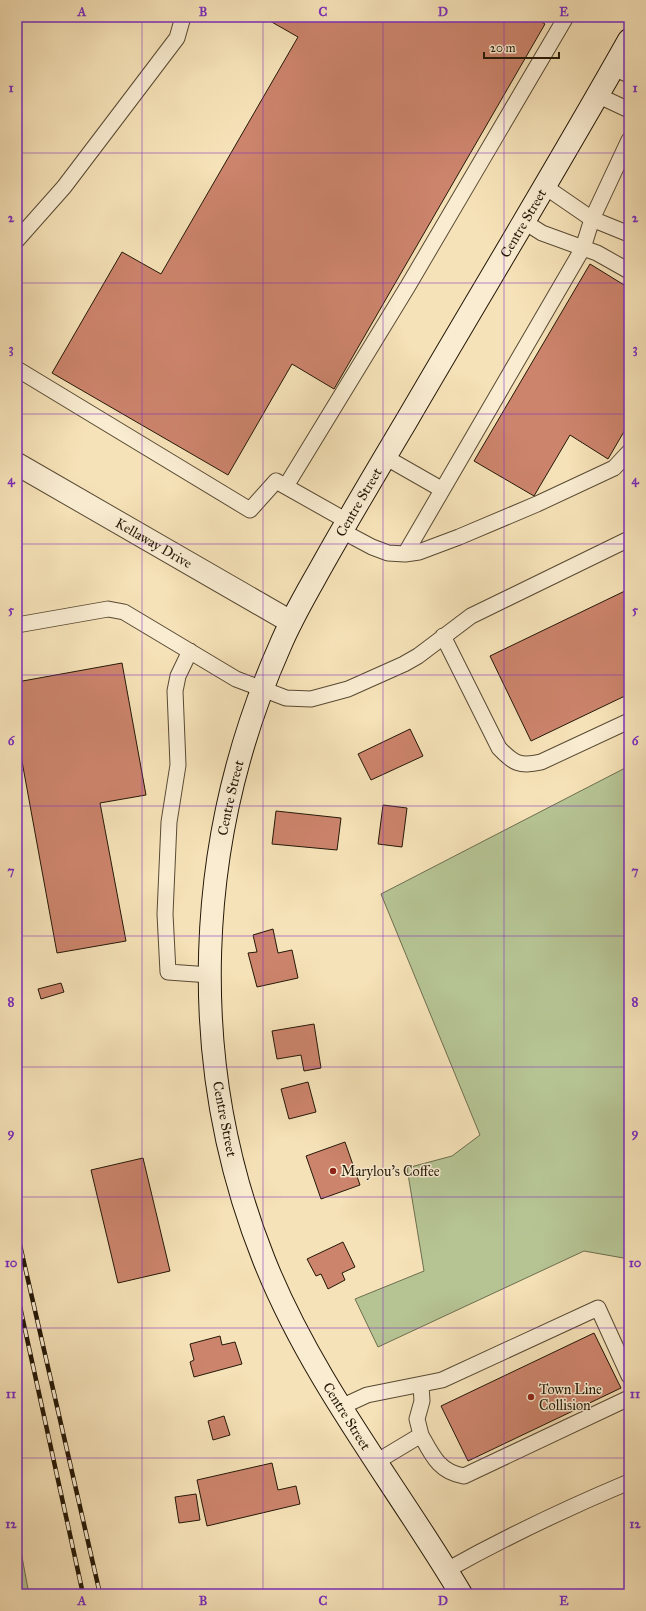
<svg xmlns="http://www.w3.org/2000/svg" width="646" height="1611" viewBox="0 0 646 1611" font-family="'IM FELL Great Primer',serif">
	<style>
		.green { fill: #b6c494; stroke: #6d6e4e }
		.building { fill: #cc846c; stroke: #241807 }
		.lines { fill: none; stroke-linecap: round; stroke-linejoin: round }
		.lane-casing { stroke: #584a33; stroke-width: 17 }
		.street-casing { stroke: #584a33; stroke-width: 24 }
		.secondary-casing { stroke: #241807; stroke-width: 24 }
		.lane { stroke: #f9ecd1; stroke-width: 15 }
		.street { stroke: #f9ecd1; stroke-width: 22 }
		.secondary { stroke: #f9ecd1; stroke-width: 22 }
		.rail-casing { stroke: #241807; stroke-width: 4.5 }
		.rail { stroke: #f9ecd1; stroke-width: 3; stroke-dasharray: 9; stroke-linecap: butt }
		.grid { fill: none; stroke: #7b2cbf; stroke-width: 1; stroke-opacity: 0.55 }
		.poi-dot { fill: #8f2418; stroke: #f9ecd1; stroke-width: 1.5 }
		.labels { text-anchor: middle; stroke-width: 3; stroke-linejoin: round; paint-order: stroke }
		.street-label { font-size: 14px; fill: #241807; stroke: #f9ecd1 }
		.poi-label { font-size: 14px; fill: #241807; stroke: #f9ecd1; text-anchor: start }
		.neatline { fill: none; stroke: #7b2cbf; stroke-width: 1.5 }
		.grid-label { font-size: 13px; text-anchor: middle; font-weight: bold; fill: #7b2cbf }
	</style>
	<rect width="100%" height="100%" fill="#f6e2b8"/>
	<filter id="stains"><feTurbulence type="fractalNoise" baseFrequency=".005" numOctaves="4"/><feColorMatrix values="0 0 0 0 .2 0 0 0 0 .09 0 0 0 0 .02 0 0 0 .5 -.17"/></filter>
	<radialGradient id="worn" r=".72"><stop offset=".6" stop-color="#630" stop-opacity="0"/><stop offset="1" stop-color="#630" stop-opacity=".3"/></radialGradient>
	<path class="green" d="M629 766V1259L584 1251 378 1347 355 1299 424 1271 407 1168 452 1156 480 1135 381 894Z
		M17 1530 28 1589V1594H17Z"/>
	<path class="building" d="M263 17H534L545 24 334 389 292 364 228 475 52 373 122 252 161 274 298 37Z
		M590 264 629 288V423L608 459 570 435 534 496 474 461Z
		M629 589V694L531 741 490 656Z
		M122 663 146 795 100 803 126 941 57 953 17 734V682Z
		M410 729 423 756 371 780 358 754Z
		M383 805 407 808 402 847 378 844Z
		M276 811 341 818 337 850 272 844Z
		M273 929 278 953 292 950 298 978 257 987 248 953 257 952 253 935Z
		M61 983 64 992 41 999 38 989Z
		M314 1024 321 1068 304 1071 301 1055 277 1059 272 1031Z
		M308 1082 316 1112 289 1119 281 1089Z
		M345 1142 360 1185 321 1199 306 1156Z
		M143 1158 170 1271 118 1283 91 1170Z
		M343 1242 355 1267 342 1273 345 1280 328 1289 321 1274 316 1276 307 1259Z
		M594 1333 621 1388 468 1461 441 1406Z
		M220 1336 222 1345 235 1342 242 1364 194 1377 190 1362 194 1360 190 1344Z
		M224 1416 230 1435 213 1440 208 1421Z
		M272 1463 278 1490 296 1486 300 1504 207 1526 197 1480Z
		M196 1494 200 1520 179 1523 175 1497Z"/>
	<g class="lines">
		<g class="lane-casing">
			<path id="lane" d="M613 68 629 75
				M597 95 629 110
				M544 186 592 219 629 234
				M523 221 542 233 597 253 629 271
				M17 240 64 187 177 38 183 17
				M17 369 250 510 276 481 347 521
				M385 457 441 489
				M286 486 408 286 566 17
				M342 531 372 547 388 553 405 554 419 552 459 537 537 504 614 468 629 452
				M405 554 583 248 592 219 629 140
				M17 625 108 609 124 612 236 679 286 698 311 699 348 689 404 664 418 656 471 616 629 539
				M443 636 499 748C513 763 520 767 541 762L629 721
				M190 651 178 676 175 691 178 765 169 822 165 914 168 972 210 975
				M421 1385 422 1401 417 1419 421 1435
				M341 1407 367 1395 442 1380 598 1308 629 1376
				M376 1462 421 1435C432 1455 439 1472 464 1476L629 1398
				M447 1570C506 1537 567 1508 629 1482"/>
		</g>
		<g class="street-casing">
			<g id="street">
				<path id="s1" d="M17 464 291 622"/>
			</g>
		</g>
		<g class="secondary-casing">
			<g id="secondary">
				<path id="s2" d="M461 1594C395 1483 312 1381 264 1260 185 1062 194 840 280 646 292 617 309 589 324 562 351 514 379 467 407 420 481 293 557 168 629 40"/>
			</g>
		</g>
		<use href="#lane" class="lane"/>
		<use href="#street" class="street"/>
		<use href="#secondary" class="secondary"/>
		<g class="rail-casing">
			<path id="rail" d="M17 1232 100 1594
				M17 1293 83 1594"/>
		</g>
		<use href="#rail" class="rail"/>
	</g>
	<path class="grid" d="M142 17V1594M263 17V1594M383 17V1594M504 17V1594M17 153H629M17 283H629M17 414H629M17 544H629M17 675H629M17 806H629M17 936H629M17 1067H629M17 1197H629M17 1328H629M17 1458H629"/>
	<g class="poi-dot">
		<circle cx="333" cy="1171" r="4"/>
		<circle cx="531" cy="1397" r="4"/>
	</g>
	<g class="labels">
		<g class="street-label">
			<text dy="5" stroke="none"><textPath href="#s2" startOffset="1507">Centre Street</textPath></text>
			<text dy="5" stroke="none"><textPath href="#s2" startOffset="1183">Centre Street</textPath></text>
			<text dy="5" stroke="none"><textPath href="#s1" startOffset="158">Kellaway Drive</textPath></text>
			<text dy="5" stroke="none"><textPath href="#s2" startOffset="859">Centre Street</textPath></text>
			<text transform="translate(225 1119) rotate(79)" y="5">Centre Street</text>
			<text transform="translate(347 1416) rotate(58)" y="5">Centre Street</text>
		</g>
		<g class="poi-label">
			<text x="341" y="1176">Marylou's Coffee</text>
			<text x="539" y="1394">Town Line<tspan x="539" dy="16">Collision</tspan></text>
		</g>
	</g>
	<rect width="646" height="1611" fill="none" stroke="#f6e2b8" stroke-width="44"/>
	<path d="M484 52v6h75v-6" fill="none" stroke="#241807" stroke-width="2"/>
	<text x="490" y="52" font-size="12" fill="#241807" stroke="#f9ecd1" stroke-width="3" paint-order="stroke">20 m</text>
	<rect x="22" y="22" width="602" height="1567" class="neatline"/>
	<g class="grid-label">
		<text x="82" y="16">A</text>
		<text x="203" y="16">B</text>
		<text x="323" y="16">C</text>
		<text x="443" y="16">D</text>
		<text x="564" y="16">E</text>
		<text x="11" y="92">1</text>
		<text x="635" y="92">1</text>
		<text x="11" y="222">2</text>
		<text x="635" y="222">2</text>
		<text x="11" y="353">3</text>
		<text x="635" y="353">3</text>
		<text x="11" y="484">4</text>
		<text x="635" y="484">4</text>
		<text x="11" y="614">5</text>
		<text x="635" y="614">5</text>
		<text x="11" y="745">6</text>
		<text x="635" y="745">6</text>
		<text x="11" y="875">7</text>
		<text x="635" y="875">7</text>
		<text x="11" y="1006">8</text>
		<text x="635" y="1006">8</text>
		<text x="11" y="1137">9</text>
		<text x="635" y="1137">9</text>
		<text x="11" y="1267">10</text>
		<text x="635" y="1267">10</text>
		<text x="11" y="1398">11</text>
		<text x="635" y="1398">11</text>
		<text x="11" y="1528">12</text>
		<text x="635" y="1528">12</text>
		<text x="82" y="1605">A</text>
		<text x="203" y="1605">B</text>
		<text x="323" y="1605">C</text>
		<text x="443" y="1605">D</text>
		<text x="564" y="1605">E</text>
	</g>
	<rect width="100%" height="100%" filter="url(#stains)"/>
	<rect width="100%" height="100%" fill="url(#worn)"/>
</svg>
